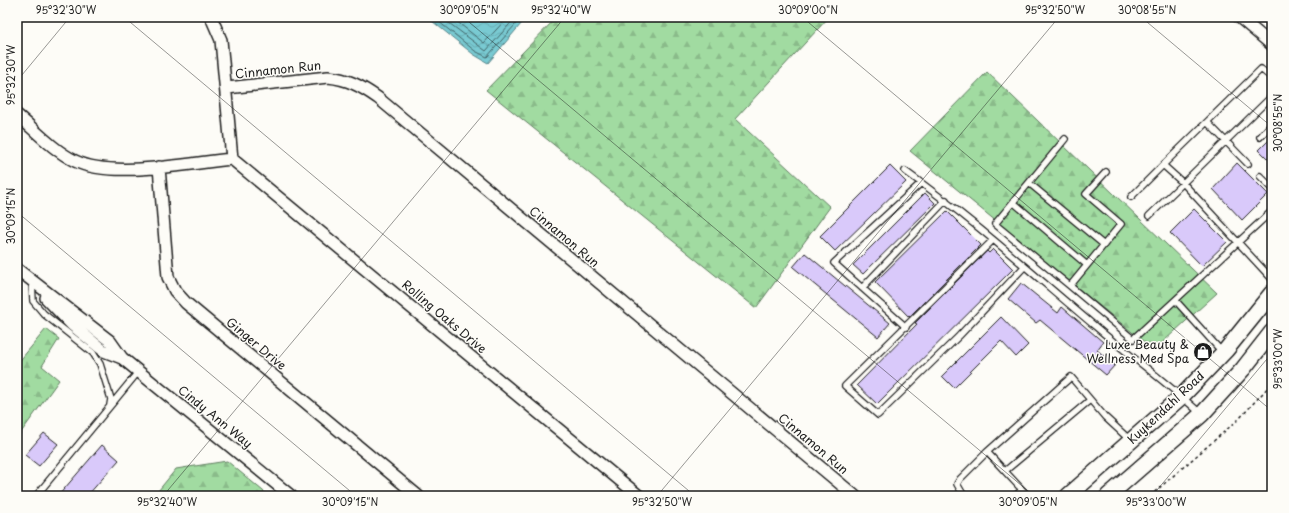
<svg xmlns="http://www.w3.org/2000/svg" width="1289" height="513" viewBox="0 0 1289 513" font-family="'Playpen Sans',sans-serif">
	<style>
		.forest { fill: url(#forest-firs); stroke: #5e7c5e }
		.water { fill: url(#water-waves); stroke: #548489 }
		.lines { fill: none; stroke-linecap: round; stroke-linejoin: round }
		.shore { stroke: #416265; stroke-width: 1 }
		.building { fill: #d9c9fa; stroke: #1c1c1c }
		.service-casing { stroke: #1c1c1c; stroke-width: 8 }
		.minor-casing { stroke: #1c1c1c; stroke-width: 14 }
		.secondary-casing { stroke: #1c1c1c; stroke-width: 18 }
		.path { stroke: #1c1c1c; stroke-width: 1.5; stroke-dasharray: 3 3; stroke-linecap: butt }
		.service { stroke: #fdfcf7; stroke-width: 5.5 }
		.minor { stroke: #fdfcf7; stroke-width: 11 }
		.secondary { stroke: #fdfcf7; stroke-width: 15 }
		.ticks { fill: none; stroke: #1c1c1c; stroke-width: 1; stroke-opacity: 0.45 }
		.labels { text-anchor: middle; stroke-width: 3; stroke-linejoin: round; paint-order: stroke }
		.street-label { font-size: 12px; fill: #1c1c1c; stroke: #fdfcf7 }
		.poi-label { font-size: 12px; fill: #1c1c1c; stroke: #fdfcf7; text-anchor: end }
		.neatline { fill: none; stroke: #1c1c1c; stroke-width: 1.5 }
		.ticks-label { font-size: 10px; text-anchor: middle; fill: #1c1c1c }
	</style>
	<defs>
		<pattern id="forest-firs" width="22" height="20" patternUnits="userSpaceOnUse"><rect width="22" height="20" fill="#a1dba1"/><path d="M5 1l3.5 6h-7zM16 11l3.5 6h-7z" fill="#8abb8a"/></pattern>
		<pattern id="water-waves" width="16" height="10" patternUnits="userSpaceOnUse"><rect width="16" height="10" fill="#79cad2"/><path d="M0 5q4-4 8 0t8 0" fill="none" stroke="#68adb4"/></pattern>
	</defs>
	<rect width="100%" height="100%" fill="#fdfcf7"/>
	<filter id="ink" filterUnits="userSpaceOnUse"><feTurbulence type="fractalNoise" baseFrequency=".025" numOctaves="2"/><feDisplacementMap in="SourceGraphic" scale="8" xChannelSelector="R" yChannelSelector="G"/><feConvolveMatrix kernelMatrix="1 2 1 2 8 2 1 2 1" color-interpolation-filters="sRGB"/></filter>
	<g filter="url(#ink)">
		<path class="forest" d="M557 17H829L735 119 830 207 756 308 486 90Z
			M987 72 1217 293 1154 350 910 151Z
			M46 329 59 339 42 366 59 380 17 438V364Z
			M227 461 269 496H154L176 469Z"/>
		<path class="water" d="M427 17H527L488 63 473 54Z"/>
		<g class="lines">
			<path class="shore" d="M433 17 475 51 487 57 522 17
				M441 17 486 51 516 17
				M451 17 484 43 508 17"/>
		</g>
		<path class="building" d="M1272 137V163L1259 150Z
			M1237 163 1268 194 1242 220 1213 189Z
			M890 166 906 182 835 251 820 236Z
			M925 193 935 203 863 274 853 265Z
			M1194 209 1227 242 1202 266 1170 233Z
			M947 211 981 245 909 317 875 282Z
			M993 249 1013 269 877 404 857 385 917 324 915 323 987 251 989 253Z
			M805 253 890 323 878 337 793 267Z
			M1021 283 1058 313 1062 307 1103 342 1097 350 1115 365 1106 375 1040 320 1036 323 1008 299Z
			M1001 317 1028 345 1016 357 1001 341 954 388 942 376Z
			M44 433 58 444 39 466 25 455Z
			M102 445 119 460 87 496H58Z"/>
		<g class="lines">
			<g class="service-casing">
				<path id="service" d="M1272 96 1183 183 1272 279
					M1207 122 1248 164
					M1260 137 1272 124
					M1065 139 995 224 1070 286
					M1163 165 1261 69 1272 78
					M905 171C972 219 1033 274 1096 327 1131 357 1168 383 1201 414
					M1106 172 1086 194 1121 224 1070 286 1133 339 1272 211
					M1260 176 1272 188
					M1029 183 1104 245
					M1131 197 1163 165 1183 183 1149 216
					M1013 202 1087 265
					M993 240 845 386 878 415 959 336 1024 267
					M32 282 33 301 44 314 93 353 100 364 111 399 110 405
					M862 288 946 200
					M1176 301 1223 353
					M906 327 834 263 921 183
					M1005 471 1090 400
					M36 496 139 371
					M964 496 957 484 960 479 987 452
					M1015 496 1022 490
					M1028 496 987 452 1071 377 1105 417 1131 441"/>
			</g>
			<g class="minor-casing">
				<path id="minor" d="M211 17 221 40 232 159
					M1239 17 1272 45
					M227 88 328 77C348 79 361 86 378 98L855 496
					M17 115C35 130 53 150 75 161 112 179 190 163 232 159
					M232 159 639 496
					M159 167 168 277 175 291 186 303 418 496
					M17 269 110 341 122 358 291 496
					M46 298 72 325 104 351 122 358"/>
			</g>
			<g class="secondary-casing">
				<path id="secondary" d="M1068 496 1182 396 1226 350 1272 293
					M1108 496 1202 414 1243 369 1272 332"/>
			</g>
			<path class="path" d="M1150 496 1239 419 1272 383"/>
			<use href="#service" class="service"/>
			<use href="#minor" class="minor"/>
			<use href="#secondary" class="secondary"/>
		</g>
	</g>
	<path class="ticks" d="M124 17 695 496M463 17 1034 496M802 17 1272 411M1141 17 1272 127M17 81 70 17M17 212 356 496M163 496 565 17M657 496 1059 17M1152 496 1272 353"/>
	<defs>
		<g id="shop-disc" transform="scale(1)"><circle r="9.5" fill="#1c1c1c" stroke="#fdfcf7"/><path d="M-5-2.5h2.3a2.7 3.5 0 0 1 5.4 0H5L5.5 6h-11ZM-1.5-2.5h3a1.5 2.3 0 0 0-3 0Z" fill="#fff"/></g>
	</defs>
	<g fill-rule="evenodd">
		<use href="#shop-disc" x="1203" y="352"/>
	</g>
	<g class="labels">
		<g class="street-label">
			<text transform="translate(278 70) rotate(-6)" y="4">Cinnamon Run</text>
			<text transform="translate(564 237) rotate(40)" y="4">Cinnamon Run</text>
			<text transform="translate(444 317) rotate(40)" y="4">Rolling Oaks Drive</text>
			<text transform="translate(256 344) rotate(40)" y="4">Ginger Drive</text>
			<text transform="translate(1166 408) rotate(-43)" y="4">Kuykendahl Road</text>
			<text transform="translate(215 417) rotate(39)" y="4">Cindy Ann Way</text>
			<text transform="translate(813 444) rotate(40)" y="4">Cinnamon Run</text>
		</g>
		<g class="poi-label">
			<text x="1189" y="349">Luxe Beauty &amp;<tspan x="1189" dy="14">Wellness Med Spa</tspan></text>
		</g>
	</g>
	<rect width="1289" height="513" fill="none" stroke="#fdfcf7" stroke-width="44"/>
	<rect x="22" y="22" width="1245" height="469" class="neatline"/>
	<g class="ticks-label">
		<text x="66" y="14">95°32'30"W</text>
		<text x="469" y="14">30°09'05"N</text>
		<text x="561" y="14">95°32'40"W</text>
		<text x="808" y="14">30°09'00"N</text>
		<text x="1055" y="14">95°32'50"W</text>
		<text x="1147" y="14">30°08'55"N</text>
		<text transform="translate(11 75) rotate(-90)" y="4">95°32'30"W</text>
		<text transform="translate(1278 123) rotate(-90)" y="4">30°08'55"N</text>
		<text transform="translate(11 216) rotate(-90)" y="4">30°09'15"N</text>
		<text transform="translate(1278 359) rotate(-90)" y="4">95°33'00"W</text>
		<text x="167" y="506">95°32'40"W</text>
		<text x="350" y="506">30°09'15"N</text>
		<text x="662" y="506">95°32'50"W</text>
		<text x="1028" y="506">30°09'05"N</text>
		<text x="1156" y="506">95°33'00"W</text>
	</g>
</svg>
